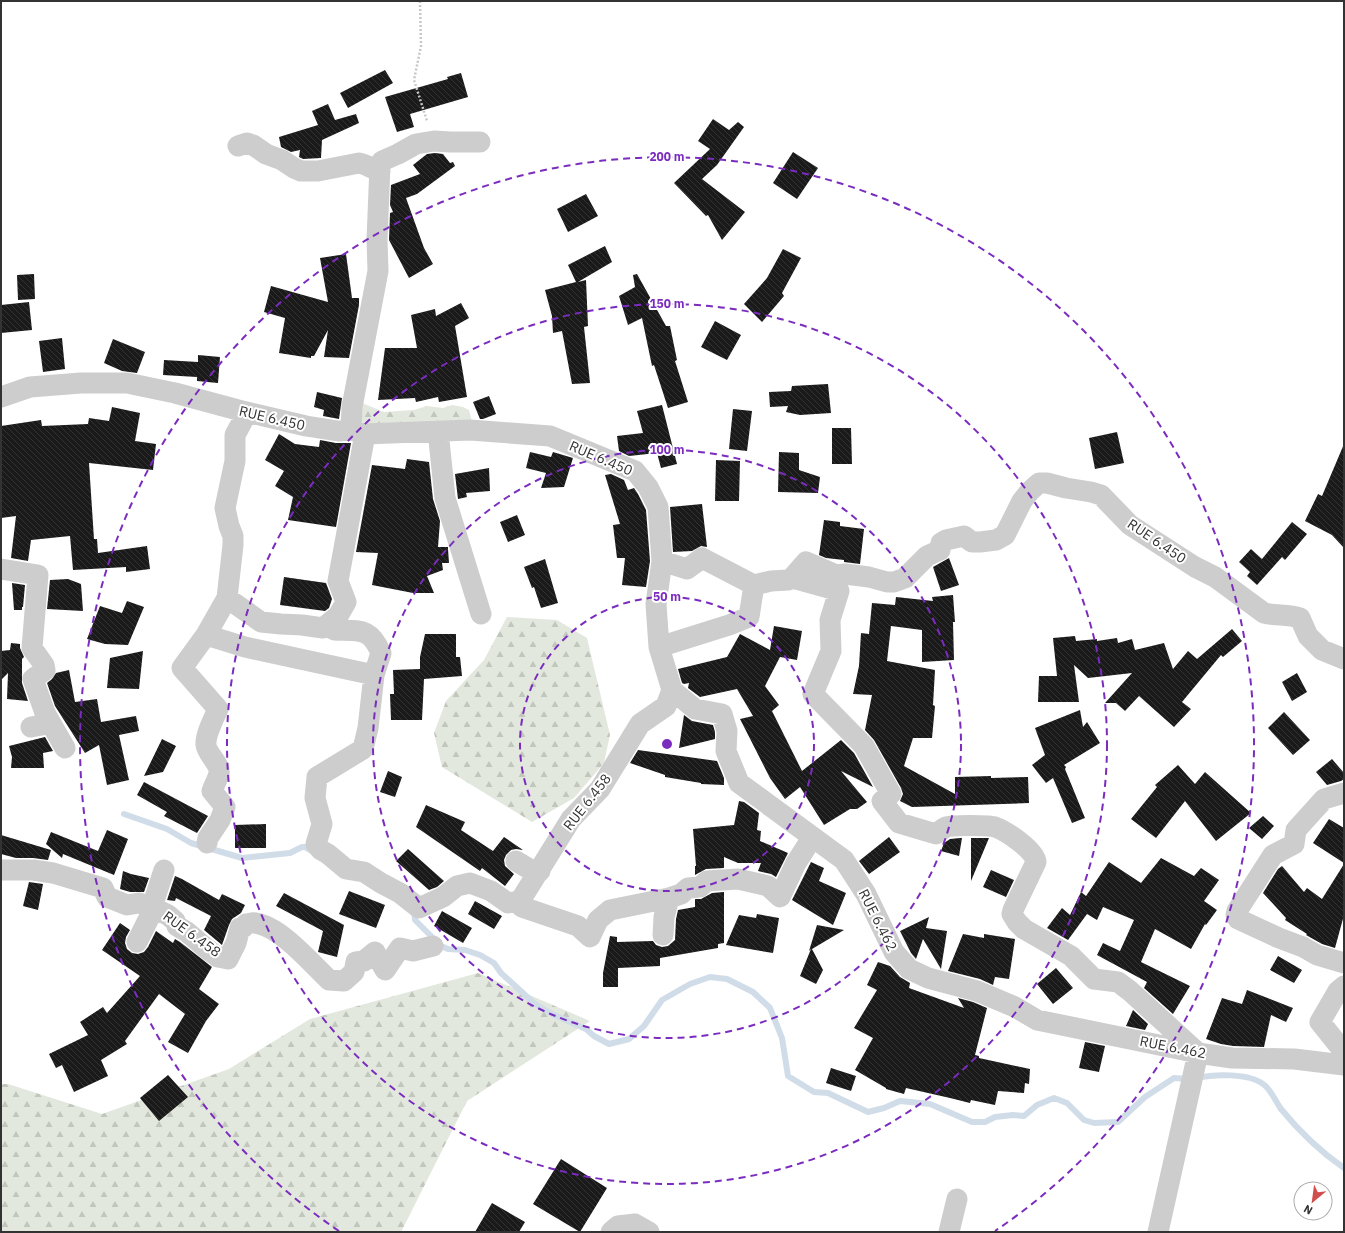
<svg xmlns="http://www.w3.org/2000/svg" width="1345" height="1233" viewBox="0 0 1345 1233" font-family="'IBM Plex Sans',sans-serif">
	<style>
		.forest { fill: url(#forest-firs) }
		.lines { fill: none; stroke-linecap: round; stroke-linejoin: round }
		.stream { stroke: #d0dde8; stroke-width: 6 }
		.building { fill: url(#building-back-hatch) }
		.path { stroke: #c7c7c7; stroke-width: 2.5; stroke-dasharray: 2 2; stroke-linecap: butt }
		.minor { stroke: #cdcdcd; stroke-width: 21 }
		.ring { fill: none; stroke: #7b2cbf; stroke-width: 2; stroke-dasharray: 7 5 }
		.labels { text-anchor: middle; stroke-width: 4; stroke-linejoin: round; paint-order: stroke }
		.street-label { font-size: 14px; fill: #333; stroke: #fff }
		.centre { fill: #7b2cbf; stroke: #fff; stroke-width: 2 }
		.ring-label { font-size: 12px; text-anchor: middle; font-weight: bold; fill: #7b2cbf; stroke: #fff; stroke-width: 4; stroke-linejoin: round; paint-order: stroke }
	</style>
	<defs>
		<pattern id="forest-firs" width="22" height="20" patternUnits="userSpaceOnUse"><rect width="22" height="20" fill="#e2e8dd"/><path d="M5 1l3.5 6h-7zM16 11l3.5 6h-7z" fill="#c2c7be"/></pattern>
		<pattern id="building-back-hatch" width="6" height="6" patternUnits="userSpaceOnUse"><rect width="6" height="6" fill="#1a1a1a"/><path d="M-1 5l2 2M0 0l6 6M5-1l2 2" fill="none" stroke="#333"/></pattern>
	</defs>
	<rect width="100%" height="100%" fill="#fff"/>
	<path class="forest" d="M362 403 384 412 414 410 427 406 443 408 452 405 463 407 469 410 472 422 369 425 359 420Z
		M507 617 557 620 587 638 610 735 604 763 574 798 532 822 442 767 434 733 446 701 484 660Z
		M478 973 590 1021 467 1101 401 1232H1V1084H8L102 1114 229 1069 310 1019Z"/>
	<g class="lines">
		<path class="stream" d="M124 814 167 829 191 843 242 858 290 853 302 847H305L313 852
			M414 909 415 920 441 946 448 949 465 950 480 955 494 963 501 973 535 1004 552 1014 586 1029 594 1036 609 1044 629 1039 644 1026 662 1000 690 984 710 977 727 979 753 992 770 1008 782 1038 788 1076 814 1092 828 1093 868 1112 884 1108 900 1101 930 1104 972 1122H985L995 1117 1013 1115 1024 1116 1037 1105 1054 1098 1067 1103 1084 1120 1094 1123 1118 1122 1145 1097 1174 1078 1188 1079
			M1197 1078C1214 1074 1249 1073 1263 1084 1270 1088 1276 1102 1281 1109 1299 1131 1321 1152 1344 1168"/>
	</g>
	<path class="building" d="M385 70 393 83 348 108 340 93Z
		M461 73 468 97 410 114 414 127 397 132 385 97 448 79 447 77Z
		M328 104 335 120 356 114 359 123 322 140 321 158 303 159 299 157 300 150 291 152 281 147 279 137 318 125 312 111Z
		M713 119 729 130 738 122 744 127 717 165 702 179 745 212 722 240 708 215 706 216 674 183 710 149 698 141Z
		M793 152 818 168 797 199 773 183Z
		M435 153 443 154 450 163 453 162 455 166 417 194 406 198 424 248 433 264 409 278 389 240 390 213 393 212 390 205 391 185 420 174 413 165 427 154Z
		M586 194 598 216 568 232 557 209Z
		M605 246 612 262 578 282 586 280 588 326 584 327 590 383 572 384 562 331 553 333 552 316 545 290 576 282 568 265Z
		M783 249 801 258 782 293 784 296 762 322 744 304 767 278Z
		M346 254 352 298H359V305L349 358 324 357 328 330 314 356H311V358L279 353 285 318 264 312 271 286 328 302 320 258Z
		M34 274 35 299 18 300 17 275Z
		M637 274 666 326H670L677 360 675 361 688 402 668 408 654 365 652 366 642 318 628 325 619 296 635 287 633 275Z
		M29 302 32 330 1 333V305Z
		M461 303 469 318 455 326 467 397 439 402 438 397 416 402 415 398 378 400 385 348H417L411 315 435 309 436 316Z
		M715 321 741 335 727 360 701 347Z
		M62 338 65 369 43 372 39 341Z
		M113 339 145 352 137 373 122 371 104 363Z
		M198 355 220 357 218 383 197 381V377L163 375 164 360 198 362Z
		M828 384 831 413 800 415 786 412 788 406 770 407 769 392 791 391 792 386Z
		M317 392 342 398 339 419 323 416 324 410 314 407Z
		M489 396 496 414 483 419H480L473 402Z
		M662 405 677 464 661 468 657 453 629 456 619 451 617 436 643 433 637 411Z
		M112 407 140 413 135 441 156 444 153 470 89 463 94 539H97L98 553 147 546 150 569 126 572V567L73 570 70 536 31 540 28 561 11 558 16 516 1 518V426L41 420 42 426 88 424 89 418 109 421Z
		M733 409 752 411 747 451 729 449Z
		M832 428H851L852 464H832Z
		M1117 432 1124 463 1095 469 1089 438Z
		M279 434 295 444 319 447 320 440 336 443H351L336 527 288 520 293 497 275 486 284 471 265 460Z
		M1344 444V548L1332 535 1305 521 1318 494 1322 496Z
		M530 452 551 457 553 452 573 458 564 487 541 488 546 473 526 468Z
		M779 452 799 453V470L820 477 818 493 778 492Z
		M407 459 429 462 433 499 440 521 438 547H448V549L449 563H442L443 570 427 576 434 593H413L372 585 378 553 356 552 372 465 405 469Z
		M716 460 740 461 739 501H715Z
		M489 468 490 491 466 493 467 497 458 499 455 474Z
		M611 474 624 480 628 490 634 488 638 494 646 510 650 561 646 587 622 585 625 558H617L613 525 620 524 605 475Z
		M702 504 707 547 701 546 692 551 673 552 670 507Z
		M517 515 525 535 508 542 500 522Z
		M824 520 840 522V526L864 529 860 564 844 562V560L826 558 819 555Z
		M1292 522 1307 534 1285 560 1282 557 1257 585 1247 576 1250 572 1239 562 1251 549 1262 559Z
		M949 558 959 585 941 591 933 567Z
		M545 559 558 603 541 608 534 587 532 588 524 567Z
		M284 577 326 583 332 599 329 608 325 611 280 605Z
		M68 579 81 584 83 611 47 609 50 580Z
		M12 583 25 585 23 607H22V610H14Z
		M953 595 955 622H953L954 660 922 662V630L891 626 887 661 935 670 933 705 935 706 932 738H913L904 766 955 794V777L991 776V778L1028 777 1029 803 912 807 900 801 903 794 901 788 874 740 865 730 872 695 853 694 859 666 861 633 869 634 872 603 895 605 896 597 933 601 932 597Z
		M127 601 144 607 128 645 105 644 87 639 100 606 122 613Z
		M774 626 802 631 797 660 780 657 765 686 779 705 772 711 802 771 841 740 854 753 873 787 841 771 867 802 857 809H850L824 825 800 787 785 799 770 778 740 719 753 716 737 689 700 697 688 688 689 683 684 684 682 683 678 669 727 657 740 634 770 650Z
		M1232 629 1242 641 1223 657 1221 655 1182 702 1191 709 1174 727 1139 696 1125 711 1116 703H1105L1132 673 1088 678 1074 665 1079 702H1038L1039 676H1057L1053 638 1075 636 1076 641 1097 639V641L1117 638 1118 643 1132 639 1135 650 1164 643 1173 669 1188 651 1197 659Z
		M425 634H456V657H460L462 676 424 679 422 720H391L390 694H394L393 670 420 669V657Z
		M11 643 20 644V648L24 657 22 659V683L28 701 7 699 8 673 1 680V651L10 650Z
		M143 651 139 689 107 688 110 658Z
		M69 670 75 702 97 699 101 722 136 716 139 731 119 735 129 780 107 785 99 745 85 753 55 706 47 683 52 679 56 673Z
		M1297 673 1307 692 1292 701 1282 682Z
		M1080 710 1083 727 1087 722 1100 743 1064 765 1066 767 1065 769 1085 818 1072 823 1053 778 1046 783 1032 765 1045 755 1035 728Z
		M1284 712 1310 740 1293 755 1268 728Z
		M684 715 692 721 713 725 715 732V739L679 748Z
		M45 737 53 751 43 753 44 768H11L12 757 9 746Z
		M162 739 176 746 163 772 144 776Z
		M638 750 717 761 724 778V785L701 784V783L665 777V775L630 763Z
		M1332 759 1344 773V779L1341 781 1327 785 1316 772Z
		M1178 765 1195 784 1205 772 1251 813 1216 841 1185 801 1156 838 1131 819 1157 787 1155 785Z
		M388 771 402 777 395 797 380 792Z
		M144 782 208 816 197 833 164 816 167 812 137 795Z
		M739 801 744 802 759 813 757 830 761 831 760 841 788 853 776 877 771 874 758 871 761 863H738L724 857V868L706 869 695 875V866H696L693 829 734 825Z
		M426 805 465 822 461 830 493 851 504 837 523 850 516 849 511 850 506 855 504 860 505 866 514 874 505 886 482 868 480 871 416 827Z
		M1263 816 1274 826 1262 839 1249 828Z
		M1329 819 1344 828V863L1313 843Z
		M266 824V848H235V825Z
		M107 830 128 839 114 875 63 854 62 858 46 844 51 832 98 851Z
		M1 835 51 850 48 860 33 858H16L1 854Z
		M889 837 900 852 869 874 859 861Z
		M960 838H962L959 856 941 851 944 843 950 839Z
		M971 838H989L971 881Z
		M408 849 444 881 437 887 429 890 396 861Z
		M1161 858 1194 876 1201 868 1219 880 1204 901 1217 910 1206 925 1205 924 1191 949 1155 929 1141 962 1190 986 1173 1014 1144 988 1147 982 1097 955 1103 943 1120 951 1134 920 1103 907 1097 920 1087 914 1068 940 1047 928 1062 908 1070 915 1081 892 1086 896 1109 862 1141 883Z
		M811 862 824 868 819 881 846 893 833 925 792 900Z
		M1344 864V915L1335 948 1322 944 1306 935 1307 934 1285 920 1286 918 1263 893 1278 869 1282 866 1304 892 1307 888 1322 899Z
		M991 870 1014 880 1006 897 983 887Z
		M123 871 131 874 149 878 144 892H130L120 889Z
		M175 876 182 879 219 900 222 894 245 905 241 913 232 919 229 925 222 945 204 930 211 916 176 898 175 901 167 900Z
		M29 882 43 884 38 910 23 906Z
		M349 891 385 905 376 928 339 914Z
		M724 892V943L718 944V948L660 958V966L618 968V987H603V973L610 936 617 937V942L653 941 656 945 662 947 668 946 675 940 676 919 678 910 695 907V899H701L712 893Z
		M284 893 344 925 337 957 318 952 323 931 276 906Z
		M475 901 502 916 494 929 468 914Z
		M442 911 472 928 463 943 434 926Z
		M757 914 779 918 773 953 726 945 739 915 756 918Z
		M929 917 926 928 947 931 941 969 923 939 916 959 911 953 900 931Z
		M120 923 130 930 126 937 125 943 127 949 132 953 138 954 144 952 148 947 156 931 173 943 175 939 180 942 212 967 199 989 219 1004 206 1021 188 1053 168 1042 185 1014 159 994 125 1041 127 1044 101 1060 108 1076 74 1092 62 1065 56 1068 49 1054 88 1035 80 1022 103 1007 107 1013 140 976 102 950Z
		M817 925 844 930 812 949 823 970 816 984 800 976 811 949 809 951Z
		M963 934 984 938V934L1015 939 1009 979 995 977 993 985 980 979 948 971Z
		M1278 956 1302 970 1294 983 1270 970Z
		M878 962 890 966 900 977 910 983 909 988 964 1008 958 998 973 1002 987 1008 975 1055 979 1056V1058L1030 1069 1029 1084 1025 1083 1024 1093 998 1091 995 1105 971 1100 970 1103 950 1098 906 1088 904 1094 886 1089V1088L855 1070 873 1038 854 1028 877 990 867 985Z
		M1056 968 1073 988 1053 1004 1037 984Z
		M1247 990 1293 1008 1286 1022 1271 1015 1264 1047 1233 1046 1221 1044 1206 1039 1222 998 1242 1004Z
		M1133 1010 1148 1024 1145 1030 1126 1026Z
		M1085 1042 1105 1046 1099 1072 1079 1068Z
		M831 1068 856 1076 851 1091 826 1083Z
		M168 1075 188 1097 159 1121 140 1098Z
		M561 1159 607 1188 580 1232 533 1204Z
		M492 1203 525 1222 519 1232H475Z"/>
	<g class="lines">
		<path class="path" d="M420 1 421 46 414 80 427 121"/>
		<path class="minor" d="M238 146 247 143 253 145 266 154 282 160 294 168 301 171H318L359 163C365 164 373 169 380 171
			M1 397 30 387 81 383H127L175 393 238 410 306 426 338 431 351 430 365 434 470 430 550 436 635 471 648 487 658 507 662 561 656 604 659 647 672 690 695 709 722 714 727 731 726 751 739 783 844 860 866 894 894 952 909 969 928 978 977 991 1015 1007 1037 1020 1198 1053 1232 1058 1294 1059 1344 1065
			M238 410 242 416V422L235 435V461L225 508 229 526 233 536V545L227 598 206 635 245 647 374 675 368 728 363 749 317 777 315 798 322 824 316 844 321 850 328 854 346 869 364 872 381 883 400 893 419 908 443 897 457 886 470 883 491 891 508 903 520 901 522 907 578 926 590 937 598 920 610 910 669 898 681 894 688 888 700 887 707 881 738 879 768 886 780 897 796 863 810 841 816 840
			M351 430 352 407 378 271 377 240 380 165 382 161 398 154 416 144 434 141 450 142H480
			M438 431 445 498 481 614
			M365 434 338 581 346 602 338 616 334 630C360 631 370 627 381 653L374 675
			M662 561 687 569 702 558 754 585 771 581 788 580 792 578 806 562 836 575 845 574 869 577 887 582H894L905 578 927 556 940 550 941 543 946 540 964 536 972 542H980L996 540 1005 535 1022 501 1030 491 1039 483H1047L1066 488 1091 492 1101 495 1130 525 1195 567 1215 577 1264 613C1276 616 1288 614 1300 618L1308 636 1322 650 1344 659
			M1 569 38 575 32 648 44 665 45 670 33 679 45 713 65 748
			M792 578 839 591 830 620 831 651 813 694 864 746 891 794 882 801 899 823 936 834C939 832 942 829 946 827 952 825 989 825 995 827 1006 831 1035 850 1036 862L1013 910 1012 914 1017 922 1024 929 1071 956 1094 979 1118 982 1130 991 1198 1053 1158 1232
			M227 598 261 622 281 624 302 625 323 628 338 616
			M206 635 182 668 218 709C214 718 205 735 206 745 207 754 221 765 219 773 218 779 214 785 212 791L225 807 220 820 208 838 207 843
			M659 647 729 625 749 617 754 585
			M31 727 42 725 47 721 45 713
			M1344 793 1324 799 1296 830 1294 844 1273 855 1237 911 1236 915 1238 919 1279 938 1303 947 1317 955 1344 963
			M516 861 531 870 540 871
			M1 870H33L53 873 103 888 107 897 127 905 139 903 152 907 168 915 175 921 177 926 187 932 207 949 218 957 228 959 236 943 240 928 244 927 246 924C249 924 252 922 255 923 280 926 311 963 329 980L344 981 354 972 356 962 364 961 375 952 385 970 400 948 413 951 433 946
			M520 901 571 819 600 789 640 724 666 706 672 690
			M663 935 664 917 669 898
			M137 942 150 916 152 907 164 870
			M1344 986 1338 991 1320 1022 1344 1052
			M611 1232 618 1226 635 1224 649 1232
			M949 1232 957 1199"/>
	</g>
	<g class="ring">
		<circle cx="667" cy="744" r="147"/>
		<circle cx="667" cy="744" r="294"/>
		<circle cx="667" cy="744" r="440"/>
		<path d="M339 1231A587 587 0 1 1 995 1231"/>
	</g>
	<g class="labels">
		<g class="street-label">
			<text transform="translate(272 418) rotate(13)" y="5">RUE 6.450</text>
			<text transform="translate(601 458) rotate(23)" y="5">RUE 6.450</text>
			<text transform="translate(1157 541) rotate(34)" y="5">RUE 6.450</text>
			<text transform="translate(587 802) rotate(-52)" y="5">RUE 6.458</text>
			<text transform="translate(878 920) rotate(63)" y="5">RUE 6.462</text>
			<text transform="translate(192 934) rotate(36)" y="5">RUE 6.458</text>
			<text transform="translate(1173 1047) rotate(11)" y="5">RUE 6.462</text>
		</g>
	</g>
	<circle cx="667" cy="744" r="6" class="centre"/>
	<g class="ring-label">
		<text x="667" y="161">200 m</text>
		<text x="667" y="308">150 m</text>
		<text x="667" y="454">100 m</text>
		<text x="667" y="601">50 m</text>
	</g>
	<rect width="1345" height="1233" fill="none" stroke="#333333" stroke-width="4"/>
	<g transform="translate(1313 1201) rotate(209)"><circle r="19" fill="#ffffff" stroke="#adadad"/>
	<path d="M0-3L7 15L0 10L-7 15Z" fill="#d14e4e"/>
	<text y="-6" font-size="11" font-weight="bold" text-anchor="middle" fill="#333333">N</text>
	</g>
</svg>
